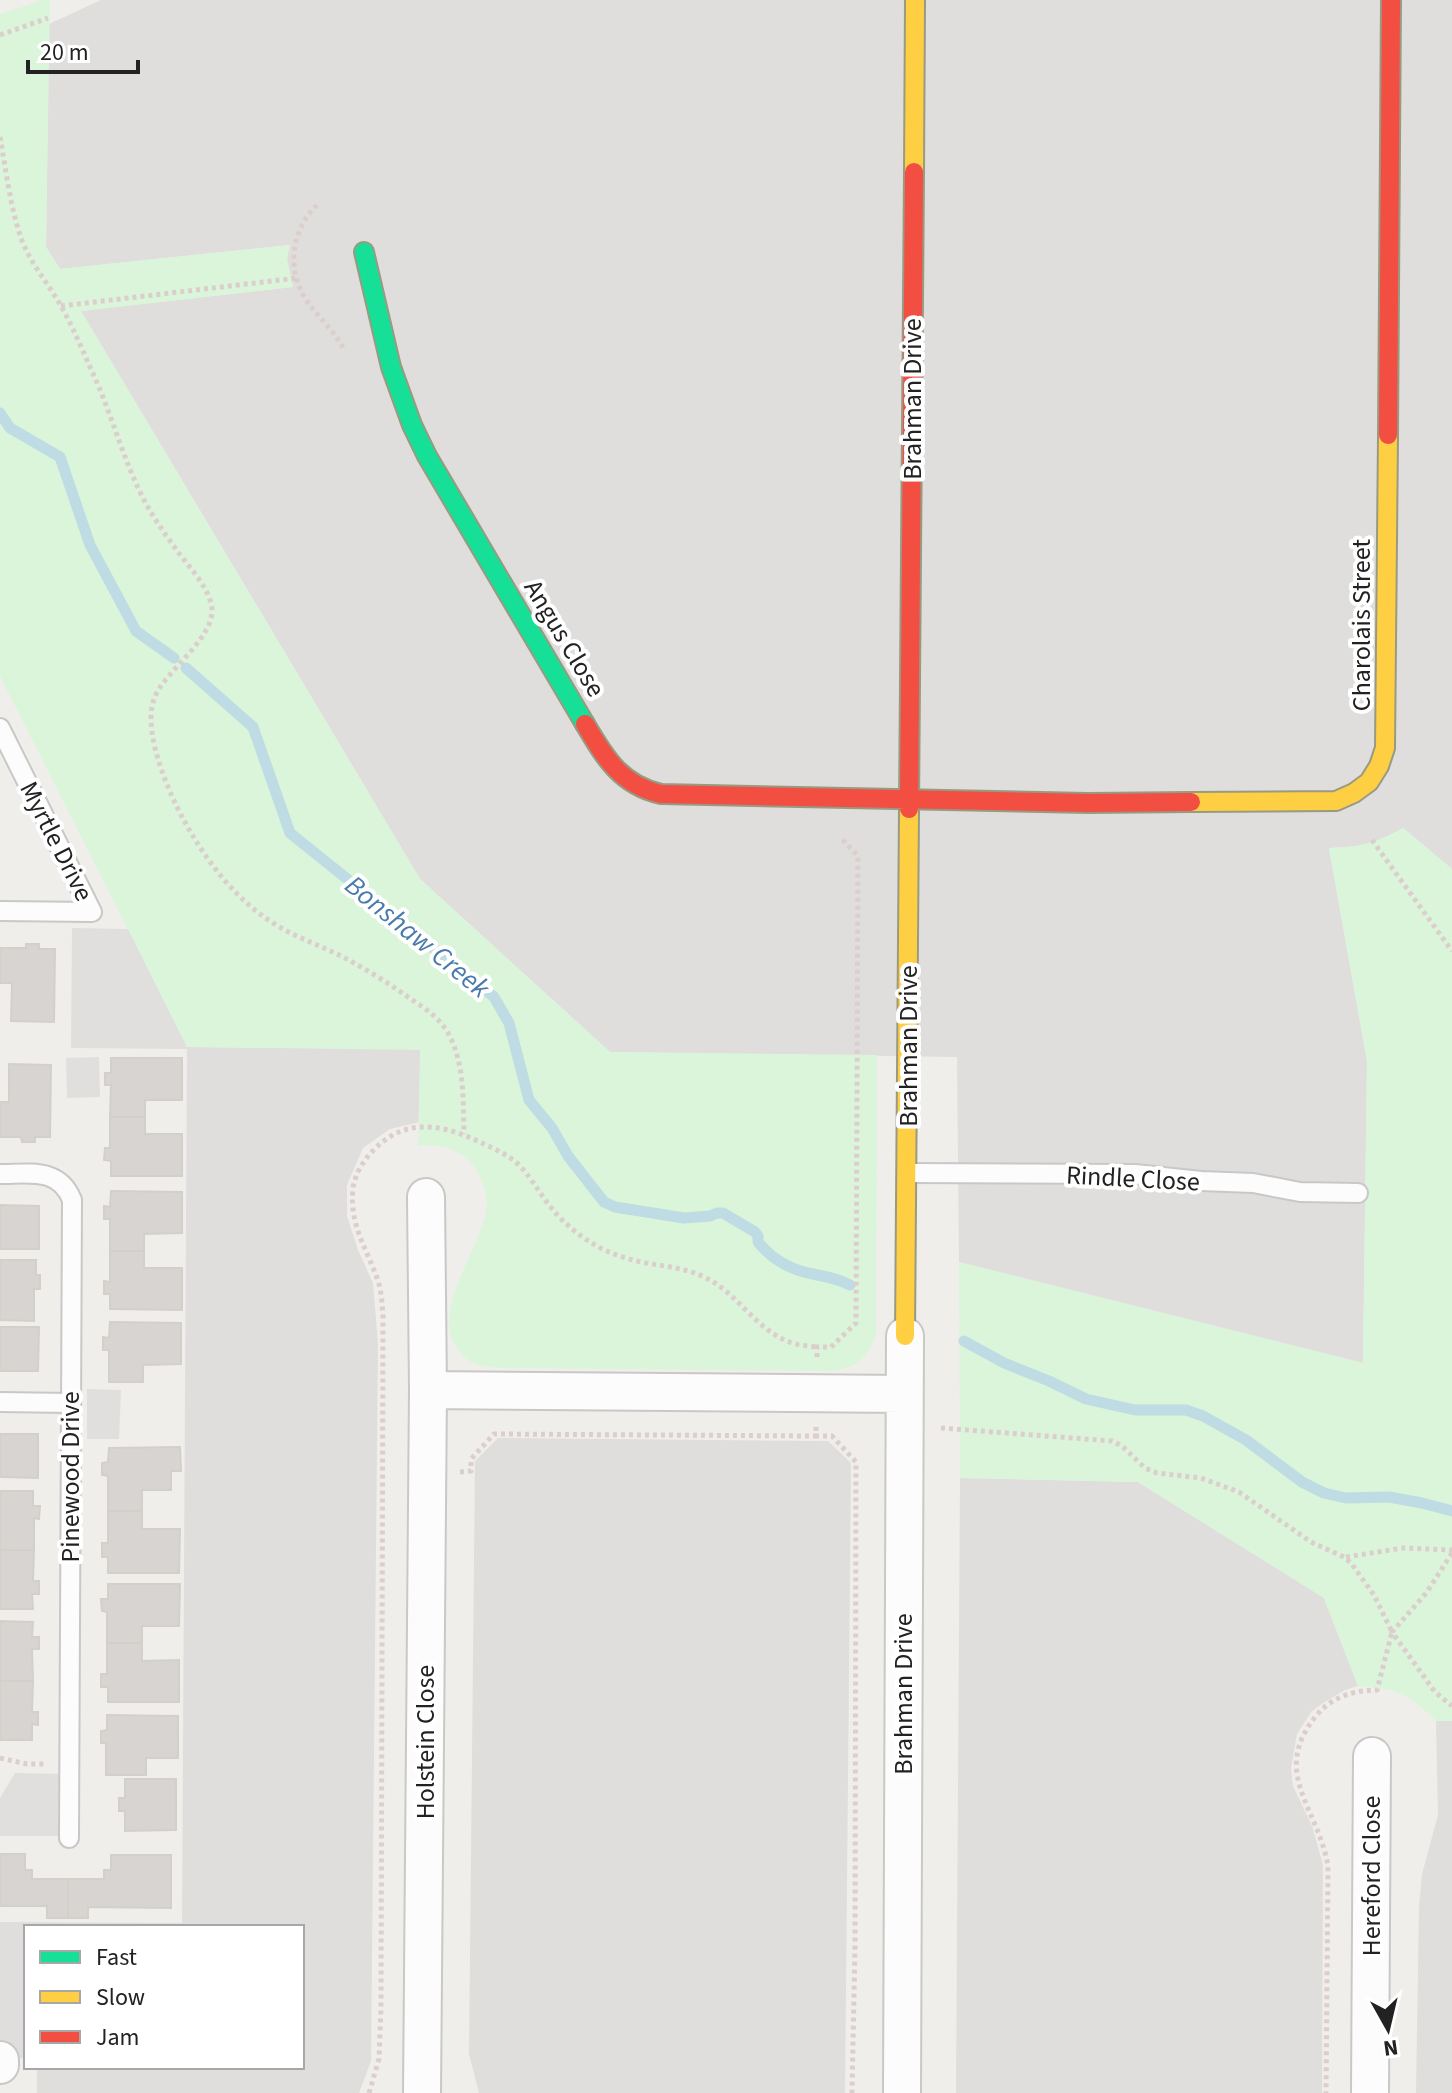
<svg xmlns="http://www.w3.org/2000/svg" width="1452" height="2093" viewBox="0 0 1452 2093" font-family="'Source Sans 3',sans-serif">
	<style>
		.residential { fill: #dfdedc }
		.park { fill: #daf5da }
		.parking { fill: #e0dfde }
		.lines { fill: none; stroke-linecap: round; stroke-linejoin: round }
		.stream { stroke: #bfdbe3; stroke-width: 11 }
		.building { fill: #d7d4d2; stroke: #d3d0cc; stroke-width: 2 }
		.lane-casing { stroke: #c9c8c7; stroke-width: 22 }
		.street-casing { stroke: #c9c8c7; stroke-width: 40 }
		.fast-casing { stroke: #999a82; stroke-width: 22 }
		.slow-casing { stroke: #999a82; stroke-width: 22 }
		.jam-casing { stroke: #999a82; stroke-width: 22 }
		.path { stroke: #dccecd; stroke-width: 5; stroke-dasharray: 4 4; stroke-linecap: butt }
		.lane { stroke: #fdfcfc; stroke-width: 18 }
		.street { stroke: #fdfcfc; stroke-width: 36 }
		.fast { stroke: #16e098; stroke-width: 18 }
		.slow { stroke: #ffcf43; stroke-width: 18 }
		.jam { stroke: #f24e42; stroke-width: 18 }
		.labels { text-anchor: middle; stroke-width: 8; stroke-linejoin: round; paint-order: stroke }
		.street-label { font-size: 26px; fill: #222; stroke: #fff }
		.water-label { font-size: 28px; font-style: italic; fill: #4a7aab; stroke: #fff }
	</style>
	<rect width="100%" height="100%" fill="#f0eeeb"/>
	<path class="residential" d="M101 0H1452V869L1403 828 1381 840 1364 846 1329 848 1367 1061 1363 1363 959 1262 957 1057 610 1052 420 879 81 311 292 287 287 259 289 245 60 269 46 247 49 24Z
		M187 1047 420 1049V1122L390 1129 363 1148 347 1185V1216L358 1250 373 1283 378 1343 371 2061 359 2093H37V2067H302V1927H26V2058H0V1922L182 1923Z
		M498 1438 828 1441 851 1463 845 2093H479L469 2054 475 1461Z
		M960 1478 1138 1482 1324 1598 1358 1686 1345 1690 1323 1703 1311 1712 1297 1734 1291 1768 1293 1786 1312 1826 1323 1865 1322 2093H956Z
		M1436 1721H1452V2093H1416L1419 1907 1422 1874 1438 1815Z"/>
	<path class="park" d="M43 0H50L46 247 60 269 290 245 287 259 293 287 81 311 420 879 610 1052 877 1055 876 1333C870 1356 855 1369 831 1371L501 1368C483 1367 469 1365 458 1350 429 1311 480 1251 486 1211 489 1195 482 1178 473 1165 460 1148 438 1144 418 1146L420 1050 187 1047 0 676V14Z
		M1403 828 1452 869V1721H1436C1409 1694 1396 1688 1358 1686L1324 1598 1138 1482 960 1478 959 1262 1363 1363 1367 1061 1329 848C1360 847 1376 843 1403 828Z"/>
	<path class="parking" d="M72 928 128 929 188 1049 71 1048Z
		M99 1057 100 1097 67 1098 66 1058Z
		M87 1389 121 1390 119 1439H87Z
		M15 1773 69 1774V1836H0V1798Z"/>
	<g class="lines">
		<path class="stream" d="M0 413 10 428 60 457 90 545 136 631 174 658
			M186 668 253 727 290 833 494 997 509 1023 529 1100 552 1128 568 1156 604 1202 615 1207 684 1218 710 1216 717 1213H723L755 1232 758 1236V1242C772 1259 790 1270 813 1274 827 1277 837 1278 850 1285
			M964 1341 1004 1363 1049 1381 1086 1399 1135 1410H1186L1203 1416 1246 1440 1302 1482 1324 1493 1346 1498 1389 1497 1422 1503 1452 1511"/>
	</g>
	<path class="building" d="M26 944H39V949H55L54 1022 11 1021 12 983H0V948H26Z
		M111 1058H182V1100H145V1117H110L111 1085H105V1073H111Z
		M9 1064 51 1065 50 1137H35V1142H22L21 1137H0V1102H9Z
		M110 1117H145V1134H182V1176H111V1161L104 1160 105 1148H110Z
		M111 1191 182 1192V1233L144 1234V1251H110V1219H104V1206L110 1207Z
		M0 1205 39 1206V1249H0Z
		M110 1251H144V1268H182V1310L110 1309V1294H104V1281L110 1282Z
		M0 1260H36V1275H40V1289H34V1321L0 1320Z
		M110 1322 181 1323V1364L143 1365V1382H109V1350H103V1337L109 1338Z
		M0 1327H39L38 1371H0Z
		M0 1434H38V1478L0 1477Z
		M180 1447 181 1471H171V1490H142V1511H108V1476L102 1475V1463L108 1462 109 1448Z
		M0 1491H33V1506H40L39 1519 34 1518V1550H0Z
		M108 1511H142V1529H180L179 1573H108V1557H102V1543H108Z
		M0 1550H34L33 1581H39V1594H32L33 1609H0Z
		M108 1584H180L179 1626H142V1643H107V1612L102 1611 101 1599H108Z
		M0 1621 33 1622 32 1637H39V1649H32L33 1681H0Z
		M107 1643H142V1661L179 1660V1702H108V1687H101V1674H107Z
		M0 1681H33L32 1712H38V1725L32 1724V1740H0Z
		M107 1715 178 1716V1758H146V1775H106V1743H101V1731L107 1730Z
		M125 1779H176V1830L125 1831V1811H119V1798H125Z
		M0 1854H25V1870H32V1879H68V1918H47V1906H0Z
		M111 1855H171V1908L88 1907V1918H68V1879H104V1870H111Z"/>
	<g class="lines">
		<g class="lane-casing">
			<path id="lane" d="M0 728 92 912 0 911
				M907 1173 1135 1174 1201 1181 1253 1183 1300 1192 1358 1193
				M0 1174C29 1174 59 1167 72 1200L69 1838
				M0 1402 71 1403"/>
		</g>
		<g class="street-casing">
			<path id="street" d="M428 1390 904 1394
				M0 2065V2060
				M422 2093 428 1390 426 1197
				M902 2093 905 1336
				M1370 2093 1372 1756"/>
		</g>
		<g class="fast-casing">
			<path id="fast" d="M364 252 391 367 412 425 427 456 585 724"/>
		</g>
		<g class="slow-casing">
			<path id="slow" d="M914 172 915 0
				M1191 802 1336 801 1354 793 1369 782 1379 766 1385 748 1388 435
				M905 1336 909 809"/>
		</g>
		<g class="jam-casing">
			<path id="jam" d="M1388 435 1391 0
				M585 724C605 758 621 785 661 794L1088 803 1191 802
				M909 809 914 172"/>
		</g>
		<path class="path" d="M0 35 48 18
			M0 137C6 170 10 206 21 238 30 263 48 283 61 306 74 329 84 354 95 378 112 416 123 458 142 496 152 516 165 534 178 552 190 568 205 583 211 603 220 636 164 670 154 699 141 735 174 806 193 836 212 868 239 901 270 921 292 936 317 944 341 956 364 968 387 982 408 997 423 1007 439 1017 448 1033 465 1063 463 1101 464 1134
			M317 205C292 229 286 267 305 298 316 316 332 327 343 348
			M61 306 297 278
			M1372 840 1452 951
			M817 1357V1347H831L856 1323V1321L858 856 841 838
			M816 1427V1436H832L856 1462 855 1946 852 2093
			M941 1428 1112 1441 1122 1446 1145 1468 1157 1473 1201 1478 1239 1492 1311 1542 1344 1557 1351 1563 1374 1595 1392 1632 1377 1690C1354 1690 1331 1697 1316 1716 1270 1773 1318 1807 1328 1866L1326 2093
			M460 1472 471 1471V1459L494 1434 816 1436
			M1452 1553 1427 1592 1392 1632 1435 1692 1452 1706
			M1346 1557 1403 1548 1452 1550
			M0 1758 27 1764H44
			M369 2093 379 2059 381 2009 383 1317C382 1305 382 1293 378 1281 367 1248 349 1226 353 1188 356 1167 373 1147 391 1136 422 1118 455 1130 484 1144 497 1150 510 1156 520 1166 533 1180 541 1196 553 1210 563 1222 577 1234 590 1242 610 1255 636 1262 659 1265 676 1268 690 1270 706 1278 737 1293 755 1328 787 1341 796 1345 807 1346 817 1347"/>
		<use href="#lane" class="lane"/>
		<use href="#street" class="street"/>
		<use href="#fast" class="fast"/>
		<use href="#slow" class="slow"/>
		<use href="#jam" class="jam"/>
	</g>
	<g class="labels">
		<g class="street-label">
			<text transform="translate(912 399) rotate(-90)" y="9">Brahman Drive</text>
			<text transform="translate(1361 625) rotate(-90)" y="9">Charolais Street</text>
			<text transform="translate(565 638) rotate(59)" y="9">Angus Close</text>
			<text transform="translate(57 841) rotate(63)" y="9">Myrtle Drive</text>
			<text transform="translate(908 1046) rotate(-90)" y="9">Brahman Drive</text>
			<text transform="translate(1133 1178) rotate(3)" y="9">Rindle Close</text>
			<text transform="translate(70 1477) rotate(-90)" y="9">Pinewood Drive</text>
			<text transform="translate(903 1694) rotate(-90)" y="9">Brahman Drive</text>
			<text transform="translate(425 1742) rotate(-90)" y="9">Holstein Close</text>
			<text transform="translate(1371 1876) rotate(-90)" y="9">Hereford Close</text>
		</g>
		<g class="water-label">
			<text transform="translate(418 936) rotate(39)" y="10">Bonshaw Creek</text>
		</g>
	</g>
	<rect x="24" y="1925" width="280" height="144" fill="#ffffff" stroke="#a7a7a7" stroke-width="2"/>
	<rect x="40" y="1951" width="40" height="12" fill="#16e098" stroke="#a7a7a7" stroke-width="2"/>
	<text x="96" y="1965" font-size="24" fill="#222222">Fast</text>
	<rect x="40" y="1991" width="40" height="12" fill="#ffcf43" stroke="#a7a7a7" stroke-width="2"/>
	<text x="96" y="2005" font-size="24" fill="#222222">Slow</text>
	<rect x="40" y="2031" width="40" height="12" fill="#f24e42" stroke="#a7a7a7" stroke-width="2"/>
	<text x="96" y="2045" font-size="24" fill="#222222">Jam</text>
	<g transform="translate(1388 2029) rotate(172)" stroke="#ffffff" stroke-width="6" paint-order="stroke">
	<path d="M0-6L14 30L0 20L-14 30Z" fill="#222222"/>
	<text y="-12" font-size="22" font-weight="bold" text-anchor="middle" fill="#222222">N</text>
	</g>
	<path d="M28 60v12h110v-12" fill="none" stroke="#222222" stroke-width="4"/>
	<text x="40" y="60" font-size="24" fill="#222222" stroke="#ffffff" stroke-width="6" paint-order="stroke">20 m</text>
</svg>
